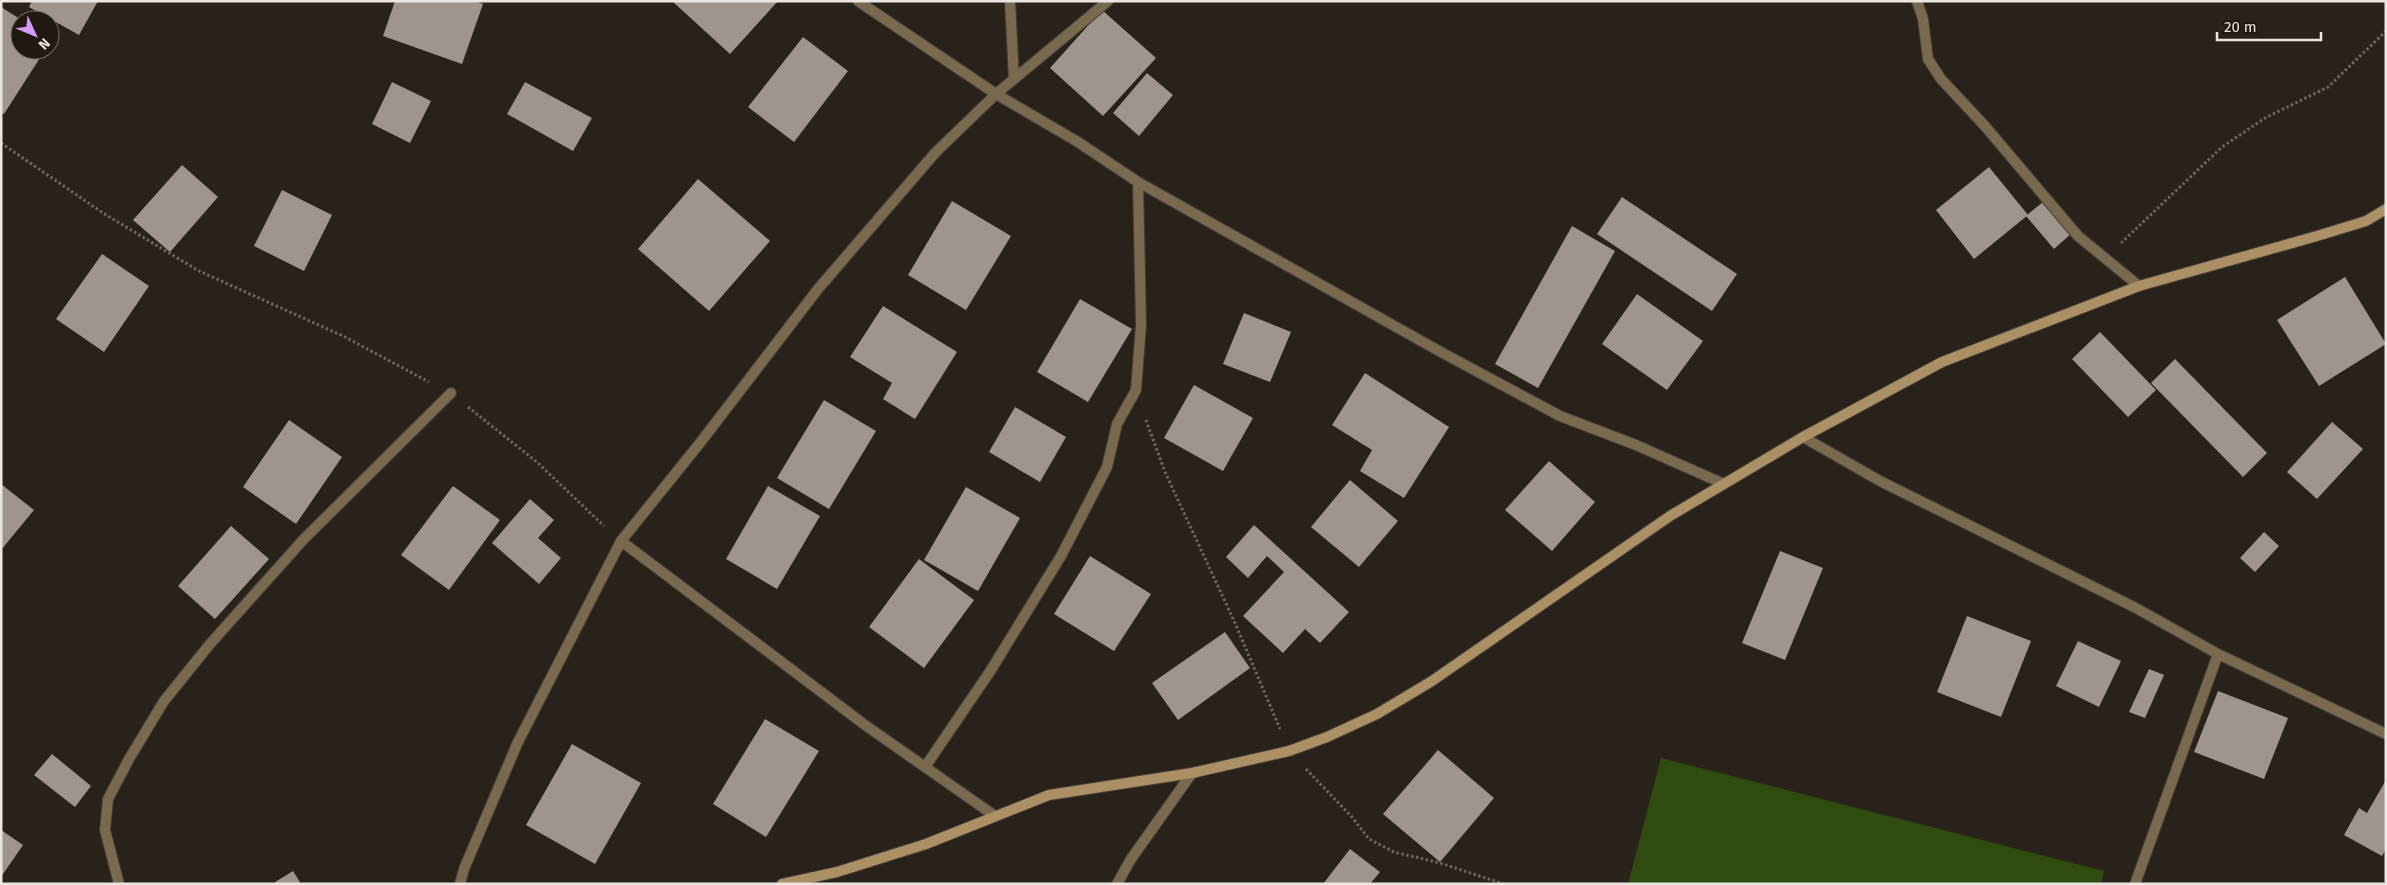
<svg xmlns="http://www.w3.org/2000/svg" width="2387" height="885" viewBox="0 0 2387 885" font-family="'Fira Sans',sans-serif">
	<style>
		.green { fill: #2f4b0e }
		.building { fill: #9f958c }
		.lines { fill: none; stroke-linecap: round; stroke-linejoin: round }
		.street-casing { stroke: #443d37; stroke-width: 12 }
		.secondary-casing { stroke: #443d37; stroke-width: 12 }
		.path { stroke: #6d6761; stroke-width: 3; stroke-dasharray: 2.5 2.5; stroke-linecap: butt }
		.street { stroke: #79694e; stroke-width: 10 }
		.secondary { stroke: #aa9064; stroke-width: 10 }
	</style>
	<rect width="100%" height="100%" fill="#29221b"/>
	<path class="green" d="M1661 758 2104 871 2101 884H1628Z"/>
	<path class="building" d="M32 1H98L79 35 29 7Z
		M395 1H474L483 4 462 64 383 36Z
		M672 1H778L730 54Z
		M1 7 20 19V50H45L4 114 1 113Z
		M1102 10 1156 58 1103 116 1050 68Z
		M803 37 848 71 794 142 748 107Z
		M1147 73 1173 95 1139 136 1113 113Z
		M392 82 431 101 410 143 372 124Z
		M525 82 592 118 573 151 507 114Z
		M182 165 218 197 170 252 133 220Z
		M1989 167 2028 215 1974 259 1936 210Z
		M698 179 770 241 709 311 638 249Z
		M282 190 332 215 304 271 254 246Z
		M1622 197 1737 274 1712 311 1597 234Z
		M952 201 1011 236 966 310 908 275Z
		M2044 201 2072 233 2054 249 2026 216Z
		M1572 226 1615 251 1538 388 1495 364Z
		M102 254 149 286 104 352 56 319Z
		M2345 277 2386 344 2319 386 2277 320Z
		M1637 294 1703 341 1667 390 1602 344Z
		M1080 299 1132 329 1088 402 1037 372Z
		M883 306 957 352 915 419 883 399 892 383 850 357Z
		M1244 313 1291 332 1270 382 1223 364Z
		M2100 332 2156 390 2128 417 2072 359Z
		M2175 359 2267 453 2243 477 2151 383Z
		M1365 373 1449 427 1404 498 1360 471 1372 450 1332 425Z
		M1194 385 1253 418 1223 471 1164 438Z
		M824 400 876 431 829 509 777 478Z
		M1015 407 1066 437 1040 482 989 452Z
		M289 420 342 457 296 524 243 487Z
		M2332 422 2363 449 2317 499 2287 472Z
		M1549 461 1595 502 1552 551 1505 510Z
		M1350 480 1398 521 1359 567 1311 527Z
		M1 484 34 510 1 550Z
		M453 486 500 520 449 590 401 555Z
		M768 486 820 516 777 589 726 559Z
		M966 487 1020 518 978 591 924 560Z
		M530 499 554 520 538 538 561 558 539 584 492 543Z
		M1254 525 1349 612 1320 643 1305 629 1283 653 1243 616 1284 572 1267 556 1248 578 1226 557Z
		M231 526 269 559 215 619 178 586Z
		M2264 532 2279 546 2255 572 2240 558Z
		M1780 551 1823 568 1785 660 1742 643Z
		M1090 556 1151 594 1114 651 1054 614Z
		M919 559 974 600 924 668 869 627Z
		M1967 616 2031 641 2001 717 1937 692Z
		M1225 632 1250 668 1178 720 1152 683Z
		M2078 641 2121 661 2099 707 2056 686Z
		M2149 669 2164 675 2145 718 2129 712Z
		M2218 691 2288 718 2264 779 2194 752Z
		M765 719 819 751 766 837 713 804Z
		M572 744 641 783 595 864 526 825Z
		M1438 750 1494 798 1440 862 1383 814Z
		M52 754 91 786 75 807 34 775Z
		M2386 780V849L2382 856 2344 835 2359 808 2367 813Z
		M1 830 23 845 1 877Z
		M1350 849 1380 872 1370 884H1323Z
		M293 871 301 884H272Z"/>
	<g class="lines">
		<g class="street-casing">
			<path id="street" d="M858 1 996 94 1078 142 1138 182 1439 351 1560 416 1636 445 1724 484
				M1010 1 1014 79
				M1917 1 1923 19 1928 59 1941 79 1984 125 2078 236 2139 286
				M1803 437 1880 481 2136 608 2218 654 2386 734
				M621 541 865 725 995 816
				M925 767 991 670 1061 556 1107 467 1117 424 1136 390 1141 325 1138 182
				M119 884 105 830 108 799 129 759 164 701 210 644 303 540 451 393
				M460 884 464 869 517 744 621 541 700 443 818 289 935 153 996 94 1108 1
				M1117 884 1131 859 1192 773
				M2135 884 2218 654"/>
		</g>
		<g class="secondary-casing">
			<path id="secondary" d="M782 884 837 872 926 844 1049 795 1192 773 1289 751 1327 737 1377 714 1432 681 1670 516 1803 437 1942 362 2139 286 2317 236 2366 221 2386 209"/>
		</g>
		<path class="path" d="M1 143 103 213 199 271 343 336 429 382
			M2121 243 2222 147 2265 118 2328 87 2386 31
			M468 407 538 463 604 526
			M1146 420 1165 472 1235 623 1280 729
			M1306 769 1351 816 1369 839 1394 852 1440 863 1504 884"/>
		<use href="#street" class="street"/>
		<use href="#secondary" class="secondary"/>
	</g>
	<rect width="2387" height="885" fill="none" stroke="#ebe6e1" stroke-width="5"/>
	<g transform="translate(35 35) rotate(134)"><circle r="24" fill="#201912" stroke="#716b65"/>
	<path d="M0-4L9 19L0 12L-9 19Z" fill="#d89af8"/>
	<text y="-8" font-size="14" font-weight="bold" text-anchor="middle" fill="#ebe6e1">N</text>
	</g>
	<path d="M2217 32v8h104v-8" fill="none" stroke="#ebe6e1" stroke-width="2.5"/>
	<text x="2224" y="32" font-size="15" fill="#ebe6e1" stroke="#201912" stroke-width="4" paint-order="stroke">20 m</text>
</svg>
